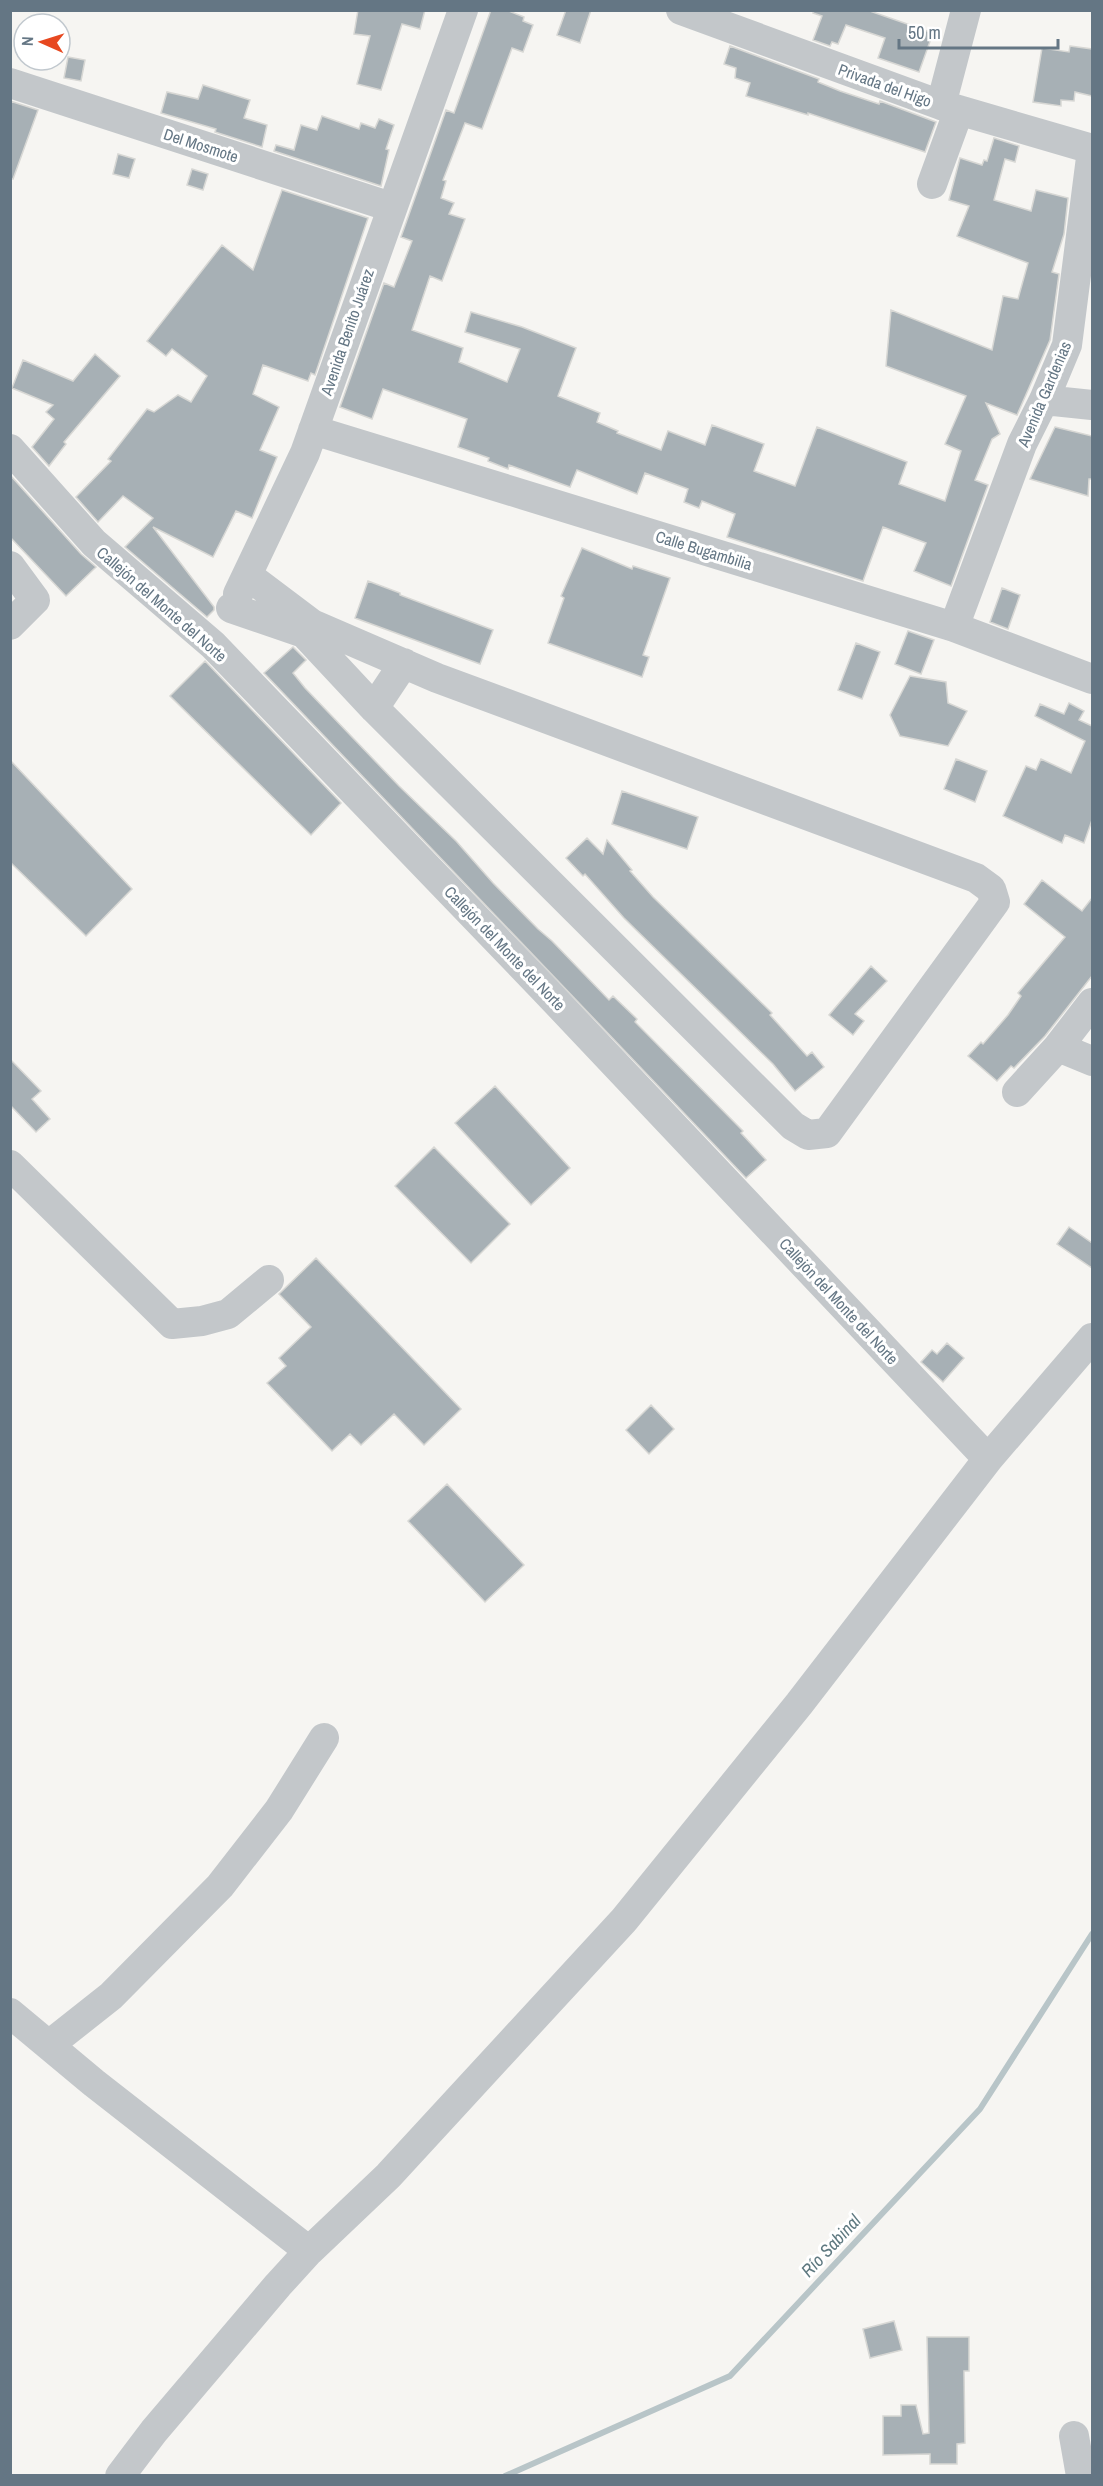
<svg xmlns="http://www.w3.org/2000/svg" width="1103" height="2486" viewBox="0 0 1103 2486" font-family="'Archivo Narrow',sans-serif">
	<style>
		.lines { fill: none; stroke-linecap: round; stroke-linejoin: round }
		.stream { stroke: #b8c5c8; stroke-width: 6 }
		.building { fill: #a7b0b5; stroke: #d7d7d4; stroke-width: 1.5 }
		.minor { stroke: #c3c7ca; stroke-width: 30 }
		.labels { text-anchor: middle; stroke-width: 6; stroke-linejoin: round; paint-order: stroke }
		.street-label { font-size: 16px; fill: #647684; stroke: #fff }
		.water-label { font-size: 18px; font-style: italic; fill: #5f7980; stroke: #fff }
	</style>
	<rect width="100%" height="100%" fill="#f6f5f2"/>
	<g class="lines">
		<path class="stream" d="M505 2476 730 2376 980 2109 1092 1934"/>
	</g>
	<path class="building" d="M358 10H425L420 29 402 24 381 90 357 84 370 36 354 34Z
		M491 10H506L524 17 523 21 533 25 523 52 512 48 482 129 465 123 443 180 446 181 441 198 454 203 449 214 465 219 442 281 430 276 412 330 463 348 459 362 507 382 520 349 465 332 471 312 522 327 576 348 558 396 600 413 597 422 618 431 617 433 661 450 668 431 705 445 712 425 764 444 754 471 795 486 817 427 907 462 899 484 945 501 961 451 945 444 966 396 886 366 891 310 992 350 1003 296 1018 299 1028 263 957 236 969 206 949 200 960 158 982 165 984 160 987 161 994 138 1019 146 1015 162 1005 159 994 200 1031 211 1036 190 1068 198 1064 234 1052 272 1059 274 1050 340 1017 415 986 403 1000 434 992 439 975 480 988 485 951 586 914 571 926 543 883 527 863 581 727 537 735 514 702 501 699 508 684 502 688 489 645 473 637 494 577 470 570 487 509 465 508 469 488 461 489 458 458 447 467 419 383 389 372 419 340 407 384 283 394 287 412 241 401 237 446 110 454 113Z
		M566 10H591L580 43 557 35Z
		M814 10H867L933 33 919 72 878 58 885 38 846 25 838 44 832 42 830 46 813 40 822 16 813 13Z
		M730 46 819 79 818 82 840 91 879 104 880 101 936 122 925 152 808 113V115L746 96 750 83 735 78 736 68 724 64Z
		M1070 46 1092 49V96L1075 92 1074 101 1061 100V106L1033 102 1042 48 1069 52Z
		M68 57 85 60 81 81 64 78Z
		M203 85 250 100 244 118 267 125 262 147 215 132 216 129 161 113 167 92 198 99Z
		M10 101 38 110 13 179 10 178Z
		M322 116 359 129 361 123 375 128 379 119 394 125 386 149 389 150 381 186 274 151 276 145 294 150 301 125 317 130Z
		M118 154 135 159 129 178 113 174Z
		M192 169 208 174 203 190 187 185Z
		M282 190 368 218 315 375 311 373 308 381 263 365 253 394 279 407 260 450 277 457 252 518 236 511 213 557 153 527 214 607V610L207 617 125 547 153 518 123 496 98 522 76 497 111 461 108 459 147 409 154 412 178 395 191 402 207 376 172 349 166 356 147 341 222 245 253 270Z
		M95 354 120 376 64 442 66 444 49 466 32 447 54 419 46 412 53 405 12 388 23 360 73 381Z
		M1055 427 1092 436V479H1089L1088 496 1030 479Z
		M10 475 81 554 96 567 66 596 10 537Z
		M582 548 632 569 633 566 670 578 643 655 649 657 642 677 548 643 564 598 561 596Z
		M368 581 400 593V595L493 630 480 664 355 618Z
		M1002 588 1020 595 1008 629 990 622Z
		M908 631 934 640 921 674 895 664Z
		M856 643 880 652 862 699 838 690Z
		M293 647 306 660 293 673 305 688 399 786 456 841 493 883 538 929 552 941 609 1000 613 996 637 1019 635 1022 743 1131 741 1133 766 1160 746 1178 264 673Z
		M205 661 341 803 311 835 170 696Z
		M910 676 946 682 948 703 967 711 948 746 900 736 890 715Z
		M1069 703 1084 711 1079 720 1092 726V723V820L1084 843 1065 835 1062 843 1003 816 1026 766 1036 770 1041 759 1071 773 1085 741 1035 716 1040 704 1064 714Z
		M956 759 987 771 975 802 944 789Z
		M10 760 132 889 86 936 10 862Z
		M622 791 698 817 687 849 612 824Z
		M587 838 603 854 607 840 632 870 630 871 653 897 772 1013 770 1015 807 1056 812 1052 824 1067 795 1091 773 1064 624 918 585 874 583 876 566 858Z
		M1042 880 1082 911 1092 898V976L1045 1036 1014 1068 1011 1066 997 1081 968 1056 981 1042 983 1044 1008 1015 1021 996 1018 993 1065 937 1024 904Z
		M871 966 887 981 855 1014 864 1021 853 1035 829 1015Z
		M10 1059 41 1091 32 1099 50 1119 36 1132 10 1105Z
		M495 1086 570 1168 531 1205 455 1123Z
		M434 1147 510 1224 471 1263 395 1186Z
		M1069 1227 1092 1243V1268L1057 1244Z
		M316 1258 461 1409 424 1445 394 1414 361 1445 350 1434 332 1451 267 1383 286 1366 279 1358 311 1327 279 1294Z
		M947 1343 964 1358 943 1382 921 1362 932 1350 937 1354Z
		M651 1405 674 1429 649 1454 626 1430Z
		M447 1484 524 1565 485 1602 408 1521Z
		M894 2321 902 2350 870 2358 863 2329Z
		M927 2337H969V2371H964L965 2443 957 2444V2464H930V2454L883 2455V2416H901V2405H916L923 2434 929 2433Z"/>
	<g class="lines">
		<path class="minor" d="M681 10 941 105 1092 149
			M10 83 391 207
			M941 105 966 10
			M932 184 959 110
			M1044 400 1092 405
			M313 430 954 627 1092 679
			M10 449 94 543 213 645 544 989 988 1459
			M10 566 35 600 10 625
			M238 594 305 453 463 10
			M231 608 304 633 374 708 793 1126 808 1135 827 1133 995 902 991 889 976 878 437 678 312 624 247 575
			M954 627 1022 444 1044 400 1067 345 1092 150
			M374 708 404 663
			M1058 1047 1092 1061
			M1017 1092 1058 1047 1092 1003
			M10 1165 172 1324 202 1321 228 1314 269 1280
			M10 2013 94 2083 309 2251
			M49 2045 111 1996 220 1886 279 1810 324 1738
			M1074 2436 1081 2476
			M120 2476 154 2431 278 2285 309 2251 389 2175 624 1920 799 1704 988 1459 1092 1338"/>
	</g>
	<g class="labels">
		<g class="street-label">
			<text transform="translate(885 85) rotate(20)" y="6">Privada del Higo</text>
			<text transform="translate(201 145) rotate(18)" y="6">Del Mosmote</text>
			<text transform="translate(347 332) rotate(-71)" y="6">Avenida Benito Juárez</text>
			<text transform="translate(1044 394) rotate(-67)" y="6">Avenida Gardenias</text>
			<text transform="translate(704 550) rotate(17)" y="6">Calle Bugambilia</text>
			<text transform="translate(162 604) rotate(41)" y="6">Callejón del Monte del Norte</text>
			<text transform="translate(505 948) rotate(46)" y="6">Callejón del Monte del Norte</text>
			<text transform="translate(839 1301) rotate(47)" y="6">Callejón del Monte del Norte</text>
		</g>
		<g class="water-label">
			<text transform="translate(831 2246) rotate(-47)" y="6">Río Sabinal</text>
		</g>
	</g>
	<rect width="1103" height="2486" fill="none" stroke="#647684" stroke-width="24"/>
	<g transform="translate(42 42) rotate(273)"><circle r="28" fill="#ffffff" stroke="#c1c8ce" stroke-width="1.5"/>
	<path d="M0-4.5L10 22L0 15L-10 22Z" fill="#e74820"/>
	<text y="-9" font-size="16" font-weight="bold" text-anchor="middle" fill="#647684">N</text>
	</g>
	<path d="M899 39v9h159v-9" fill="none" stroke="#647684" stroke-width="3"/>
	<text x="908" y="39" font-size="18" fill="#647684" stroke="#ffffff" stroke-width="4.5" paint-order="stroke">50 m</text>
</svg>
